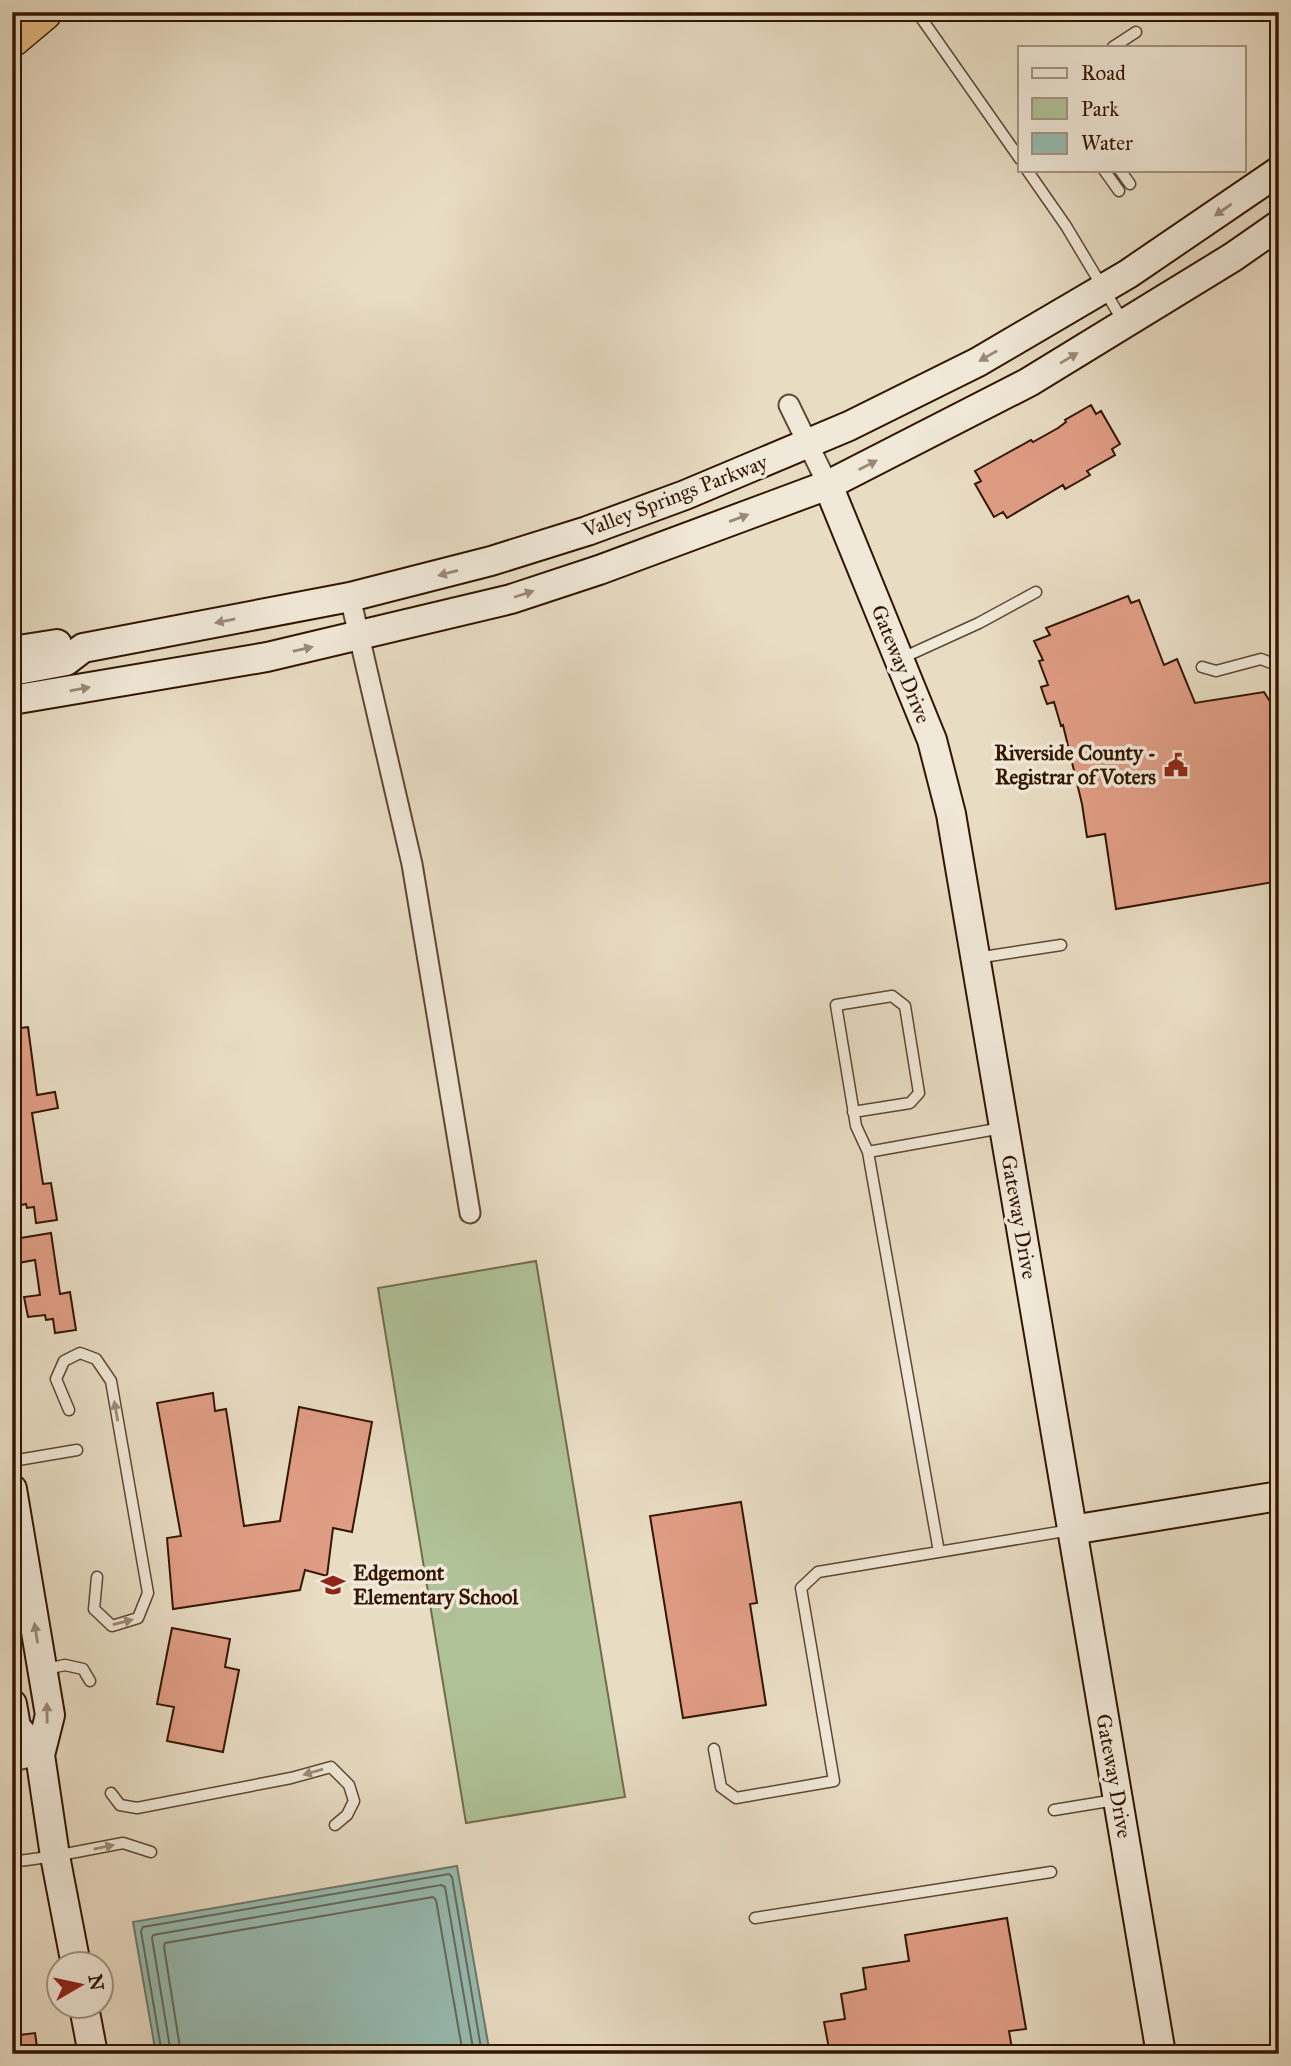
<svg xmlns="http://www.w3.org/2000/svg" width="1291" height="2066" viewBox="0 0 1291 2066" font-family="'IM FELL Great Primer',serif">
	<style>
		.green { fill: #b0c298; stroke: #726c4c; stroke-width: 2 }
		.water { fill: #97bcb3; stroke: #6f796b; stroke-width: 2 }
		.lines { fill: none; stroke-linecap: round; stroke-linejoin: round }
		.shore { stroke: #65685a; stroke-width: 2 }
		.building { fill: #e09d85; stroke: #331500; stroke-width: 2 }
		.lane-casing { stroke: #604731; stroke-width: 13 }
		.street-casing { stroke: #604731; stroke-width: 23 }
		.secondary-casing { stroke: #331500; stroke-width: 32 }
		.highway-casing { stroke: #331500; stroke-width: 40 }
		.lane { stroke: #f0e8d8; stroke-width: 10 }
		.street { stroke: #f0e8d8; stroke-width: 19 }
		.secondary { stroke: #f0e8d8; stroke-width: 28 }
		.highway { stroke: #e4be82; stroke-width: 37 }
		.oneway { fill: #9b8977 }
		.labels { text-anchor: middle; stroke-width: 7; stroke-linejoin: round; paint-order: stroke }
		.street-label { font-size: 21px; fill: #331500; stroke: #f0e8d8 }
		.poi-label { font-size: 21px; font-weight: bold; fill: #331500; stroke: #f0e8d8; text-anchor: end }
	</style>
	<rect width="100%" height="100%" fill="#e8dcc3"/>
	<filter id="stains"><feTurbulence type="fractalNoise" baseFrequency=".00286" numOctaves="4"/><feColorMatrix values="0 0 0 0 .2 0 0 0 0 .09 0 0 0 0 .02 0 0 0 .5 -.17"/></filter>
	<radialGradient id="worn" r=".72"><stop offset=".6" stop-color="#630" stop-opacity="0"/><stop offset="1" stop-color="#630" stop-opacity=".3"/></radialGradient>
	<path class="green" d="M536 1261 625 1797 466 1823 378 1288Z"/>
	<path class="water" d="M457 1866 490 2054H156L133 1922Z"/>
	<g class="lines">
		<path class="shore" d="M162 2054 141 1931 143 1927 449 1874 452 1877 482 2054
			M171 2054 152 1938 153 1935 441 1885 445 1887 474 2054
			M181 2054 164 1947 165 1943 433 1897 436 1900 463 2054"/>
	</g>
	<path class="building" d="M1091 405 1096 414 1101 411 1120 444 1112 449 1115 455 1087 471 1090 475 1065 489 1063 485 1007 518 1003 512 994 517 975 484 981 481 975 471 1031 440 1033 442 1058 428 1066 422 1065 420Z
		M1128 596 1131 603 1139 600 1164 665 1177 659 1195 703 1264 692 1279 716V881L1116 909 1105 834 1087 837 1082 804 1063 725 1061 726 1054 702 1047 704 1044 696 1041 687 1048 685 1039 661 1043 660 1034 641 1050 635 1046 628Z
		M28 1027 37 1095 55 1092 58 1108 32 1113 43 1184 51 1183 57 1220 36 1223 34 1207 27 1208 26 1204 12 1207V1187L21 1185 16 1151 12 1152V1029Z
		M51 1233 60 1294 70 1292 76 1330 55 1333 53 1319 46 1320 45 1315 28 1317 24 1297 40 1295 35 1260 18 1263 14 1239Z
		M213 1393 215 1411 226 1409 244 1526 280 1521 299 1407 372 1422 352 1532 333 1528 327 1576 305 1570 300 1590 173 1609 167 1538 181 1536 157 1403Z
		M741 1502 757 1603 750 1604 766 1705 683 1718 650 1516Z
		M172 1628 230 1639 225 1667 239 1670 223 1752 167 1741 174 1707 157 1704Z
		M1007 1918 1026 2029 1009 2031 1012 2049 982 2054H830L824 2022 845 2019 841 1994 866 1989 863 1968 909 1961 905 1935Z
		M35 2033 38 2054H12V2036Z"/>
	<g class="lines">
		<g class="lane-casing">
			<path id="lane" d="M917 12 1020 159
				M1113 47 1136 32
				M1027 170 1066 226 1124 323
				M1104 170 1119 191
				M1120 170 1130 184
				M900 659 979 623 1036 592
				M1202 667 1216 671 1261 659 1279 666
				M976 958 1061 945
				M853 1112 910 1103 919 1093 905 1006 892 996 836 1005 856 1126 868 1152 939 1552
				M868 1152 1002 1128
				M69 1410 56 1379 64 1361 80 1353 96 1359 111 1381 148 1593 138 1618 112 1626 94 1609 97 1577
				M12 1461 77 1450
				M46 1669 65 1665 83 1669 90 1681
				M714 1749 721 1787 736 1798 834 1781 801 1588 818 1572 1071 1530
				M111 1793 120 1805 137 1808 291 1778 331 1767 349 1785 354 1801 347 1815 335 1825
				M1054 1810 1115 1800
				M12 1862 55 1856 123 1843 151 1852
				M755 1918 1051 1872
				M1118 2054 1159 2048"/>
		</g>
		<g class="street-casing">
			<path id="street" d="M789 405 828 485
				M350 597 412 864 470 1213
				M12 1761 40 1755"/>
		</g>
		<g class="secondary-casing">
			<path id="secondary" d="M828 485 932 740 951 814 1161 2054
				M12 651 57 644
				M12 671 66 661 83 648 350 597 491 561 587 531 685 495 849 426 978 362 1128 274 1279 171
				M12 700 267 657 511 599 599 570 828 485 1029 382 1233 257 1279 225
				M12 1489 50 1715 40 1755 55 1856 76 1965
				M1072 1530 1279 1496
				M12 1704 16 1727 40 1755
				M84 2007 93 2054"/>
		</g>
		<g class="highway-casing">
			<path id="highway" d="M12 38 43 12"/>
		</g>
		<use href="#lane" class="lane"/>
		<use href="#street" class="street"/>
		<use href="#secondary" class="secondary"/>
		<use href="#highway" class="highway"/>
	</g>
	<defs><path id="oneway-solid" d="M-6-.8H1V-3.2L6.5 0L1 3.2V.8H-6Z" transform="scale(1.75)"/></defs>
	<g class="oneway">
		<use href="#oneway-solid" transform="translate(1223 210) rotate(145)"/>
		<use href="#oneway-solid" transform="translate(988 356) rotate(150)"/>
		<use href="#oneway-solid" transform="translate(1069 358) rotate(-31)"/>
		<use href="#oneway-solid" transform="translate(868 465) rotate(-27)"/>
		<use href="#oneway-solid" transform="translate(739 518) rotate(-20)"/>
		<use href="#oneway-solid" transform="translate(448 573) rotate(165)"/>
		<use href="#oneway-solid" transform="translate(524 594) rotate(-18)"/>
		<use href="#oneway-solid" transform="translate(225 621) rotate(169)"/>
		<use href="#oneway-solid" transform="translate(303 649) rotate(-13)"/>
		<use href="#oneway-solid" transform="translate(80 689) rotate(-10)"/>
		<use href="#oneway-solid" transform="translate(116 1411) rotate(-100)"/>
		<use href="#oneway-solid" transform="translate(123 1622) rotate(-14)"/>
		<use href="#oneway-solid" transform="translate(36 1633) rotate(-99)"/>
		<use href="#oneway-solid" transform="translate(47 1713) rotate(-91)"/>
		<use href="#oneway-solid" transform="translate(313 1772) rotate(164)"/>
		<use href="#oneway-solid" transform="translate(104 1847) rotate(-11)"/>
	</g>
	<defs>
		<g id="civic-bare" transform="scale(1.89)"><path d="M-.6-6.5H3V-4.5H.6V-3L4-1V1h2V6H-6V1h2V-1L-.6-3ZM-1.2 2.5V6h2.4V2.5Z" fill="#8f2418" stroke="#f0e8d8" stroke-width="2.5" paint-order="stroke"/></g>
		<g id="school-bare" transform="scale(1.89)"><path d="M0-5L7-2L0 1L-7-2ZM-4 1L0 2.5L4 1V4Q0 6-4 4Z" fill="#8f2418" stroke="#f0e8d8" stroke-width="2.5" paint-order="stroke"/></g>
	</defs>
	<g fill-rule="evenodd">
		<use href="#civic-bare" x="1176" y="765"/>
		<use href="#school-bare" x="333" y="1585"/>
	</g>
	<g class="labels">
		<g class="street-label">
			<text transform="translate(675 496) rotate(-21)" y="7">Valley Springs Parkway</text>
			<text transform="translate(901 664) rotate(68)" y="7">Gateway Drive</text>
			<text transform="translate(1019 1217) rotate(80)" y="7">Gateway Drive</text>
			<text transform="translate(1114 1776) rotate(80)" y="7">Gateway Drive</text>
		</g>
		<g class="poi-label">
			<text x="1156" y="760">Riverside County -<tspan x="1156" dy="24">Registrar of Voters</tspan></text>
			<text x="353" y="1580" text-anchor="start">Edgemont<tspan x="353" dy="24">Elementary School</tspan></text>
		</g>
	</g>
	<rect width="1291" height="2066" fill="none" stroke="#e8dcc3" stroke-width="42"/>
	<rect x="14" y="14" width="1263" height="2038" fill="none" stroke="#331500" stroke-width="3.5"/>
	<rect x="21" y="21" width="1249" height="2024" fill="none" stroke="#331500" stroke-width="2"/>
	<rect x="1018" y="46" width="228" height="126" fill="#f0e8d8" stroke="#a49482" stroke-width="2"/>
	<rect x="1032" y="68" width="35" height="10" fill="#f0e8d8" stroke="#a49482" stroke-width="2"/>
	<text x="1081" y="80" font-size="21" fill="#331500">Road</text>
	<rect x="1032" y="98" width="35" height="21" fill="#b0c298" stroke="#a49482" stroke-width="2"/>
	<text x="1081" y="116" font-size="21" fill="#331500">Park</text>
	<rect x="1032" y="133" width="35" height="21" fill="#97bcb3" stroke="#a49482" stroke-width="2"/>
	<text x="1081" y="150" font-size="21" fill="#331500">Water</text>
	<g transform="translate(80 1985) rotate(81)"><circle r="33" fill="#f0e8d8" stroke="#a49482" stroke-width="2"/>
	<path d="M0-5L12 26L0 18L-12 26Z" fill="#8f2418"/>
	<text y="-10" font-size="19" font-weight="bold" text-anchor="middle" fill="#331500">N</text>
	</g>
	<rect width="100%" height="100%" filter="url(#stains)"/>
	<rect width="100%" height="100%" fill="url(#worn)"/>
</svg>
